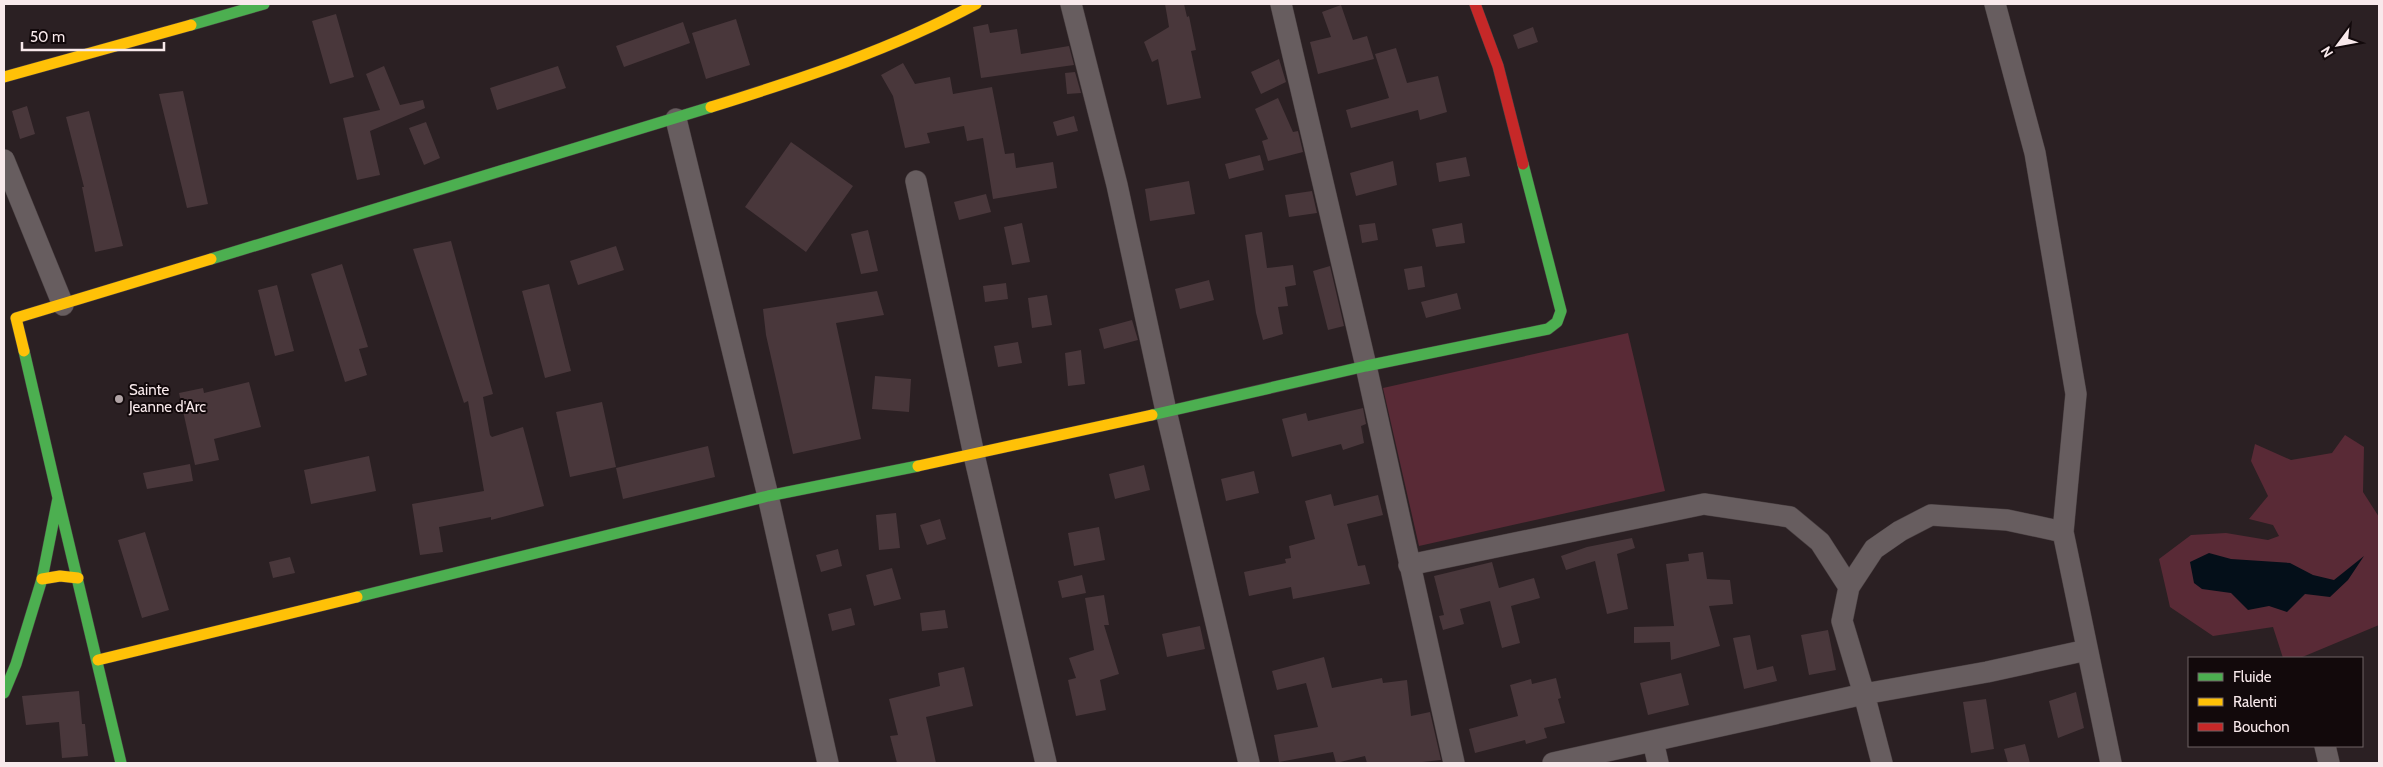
<svg xmlns="http://www.w3.org/2000/svg" width="2383" height="767" viewBox="0 0 2383 767" font-family="Cabin,sans-serif">
	<style>
		.green { fill: #592a36 }
		.water { fill: #040f19 }
		.building { fill: #49373b }
		.lines { fill: none; stroke-linecap: round; stroke-linejoin: round }
		.street-casing { stroke: #493f41; stroke-width: 22 }
		.fast-casing { stroke: #493f41; stroke-width: 12 }
		.slow-casing { stroke: #493f41; stroke-width: 12 }
		.jam-casing { stroke: #493f41; stroke-width: 12 }
		.street { stroke: #675d5f; stroke-width: 21 }
		.fast { stroke: #4caf50; stroke-width: 11 }
		.slow { stroke: #ffc107; stroke-width: 11 }
		.jam { stroke: #c62828; stroke-width: 11 }
		.poi-dot { fill: #b0a3a5; stroke: #12090b; stroke-width: 2 }
		.labels { text-anchor: middle; stroke-width: 4; stroke-linejoin: round; paint-order: stroke }
		.poi-label { font-size: 15px; fill: #f8e9eb; stroke: #12090b; text-anchor: start }
	</style>
	<rect width="100%" height="100%" fill="#2b2023"/>
	<path class="green" d="M1628 333 1665 491 1419 546 1383 388Z
		M2345 435 2364 447 2363 492 2379 517V625L2300 658H2283L2273 627 2213 636 2170 607 2159 559 2191 535 2226 533 2268 540 2279 536 2273 525 2249 519 2268 496 2251 461 2255 444 2291 460 2332 453Z"/>
	<path class="water" d="M2209 553 2231 559 2290 563 2313 575 2334 580 2364 556 2348 580 2330 597 2305 594 2287 612 2269 606 2248 610 2231 593 2202 589 2194 583 2190 562Z"/>
	<path class="building" d="M1165 4H1184L1187 17 1189 16 1196 50 1191 51 1201 98 1167 105 1158 59 1152 62 1144 42 1169 27Z
		M1341 5 1353 40 1367 36 1374 59 1318 74 1310 42 1331 37 1322 12Z
		M336 14 354 77 330 84 312 21Z
		M736 19 750 65 706 79 692 33Z
		M683 22 690 43 624 67 616 46Z
		M988 24 990 33 1017 29 1021 54 1069 46 1074 65 981 78 973 27Z
		M1533 27 1538 42 1518 49 1513 35Z
		M1396 48 1407 83 1438 76 1447 112 1420 120 1418 110 1351 128 1346 110 1389 98 1375 54Z
		M1279 59 1286 82 1261 94 1251 72Z
		M903 63 915 84 950 77 953 94 992 87 1005 154 1014 153 1016 168 1053 162 1057 188 993 199 983 138 967 141 964 126 927 133 930 143 905 148 893 96 881 75Z
		M384 66 400 105 423 100 425 108 370 131 380 175 357 180 343 118 380 110 366 74Z
		M558 66 566 88 497 110 490 88Z
		M1075 72 1081 93 1067 94 1065 73Z
		M183 91 208 204 187 208 159 94Z
		M1278 98 1293 132 1298 131 1303 152 1268 161 1262 141 1268 139 1255 109Z
		M27 106 35 134 20 139 12 111Z
		M89 111 123 246 95 252 82 187H84L66 117Z
		M1074 116 1078 131 1057 136 1053 122Z
		M426 122 440 158 424 165 409 128Z
		M791 142 853 186 806 252 745 207Z
		M1260 155 1264 170 1229 179 1225 164Z
		M1466 157 1470 176 1439 182 1436 163Z
		M1393 161 1397 185 1356 196 1350 173Z
		M1189 181 1195 214 1150 221 1145 189Z
		M1312 191 1317 213 1289 217 1285 195Z
		M986 194 991 212 959 220 954 202Z
		M1022 223 1030 262 1012 265 1004 227Z
		M1375 223 1378 240 1362 243 1359 225Z
		M1462 223 1465 243 1436 247 1432 229Z
		M868 230 878 271 861 274 851 234Z
		M1262 232 1267 268 1293 265 1296 285 1285 287 1288 306 1278 307 1283 334 1263 340 1256 313 1245 235Z
		M451 241 493 394 483 397 490 435 492 437 523 427 544 506 491 520V517L439 527 443 552 420 555 412 504 484 491 468 401 464 403 413 249Z
		M616 246 624 270 578 285 570 261Z
		M342 264 368 347 359 349 367 375 345 382 311 274Z
		M1330 266 1344 326 1328 330 1313 271Z
		M1422 266 1425 287 1408 290 1404 269Z
		M1209 280 1214 300 1180 309 1175 289Z
		M1006 283 1008 299 985 302 983 286Z
		M549 284 571 371 545 378 522 291Z
		M277 285 294 351 275 356 258 290Z
		M877 291 884 315 836 323 861 439 793 454 766 335 763 309Z
		M1457 293 1461 309 1426 318 1421 302Z
		M1047 295 1052 325 1032 328 1028 298Z
		M1132 320 1138 340 1104 349 1099 329Z
		M1018 342 1022 363 998 367 994 346Z
		M1081 350 1085 384 1068 386 1065 353Z
		M875 376 911 379 909 412 872 409Z
		M249 382 261 427 214 439 219 460 195 465 179 393 203 388 204 393Z
		M602 402 616 467 570 477 556 412Z
		M1363 408 1366 424 1361 426 1364 443 1343 450 1341 444 1292 457 1282 419 1306 413 1308 421Z
		M708 446 715 477 623 499 616 468Z
		M369 456 376 491 311 504 304 470Z
		M190 464 193 481 147 489 143 473Z
		M1144 465 1150 490 1115 499 1109 474Z
		M1254 471 1259 493 1226 501 1221 479Z
		M1331 494 1334 506 1378 495 1383 515 1347 524 1358 566 1365 565 1370 584 1293 599 1291 587 1249 596 1244 572 1286 563 1285 559 1291 558 1289 546 1315 539 1305 501Z
		M896 513 900 548 879 550 876 515Z
		M940 519 946 539 927 545 920 525Z
		M1099 527 1105 560 1074 566 1068 533Z
		M145 532 169 610 142 618 118 540Z
		M1632 538 1635 548 1617 554 1628 609 1607 614 1595 561 1566 570 1561 556 1587 547Z
		M838 549 842 566 821 572 816 555Z
		M1703 552 1707 579 1730 580 1733 604 1709 606 1720 646 1671 660 1670 642 1634 643V627L1674 626 1666 564 1689 561 1688 554Z
		M290 557 295 573 273 578 269 562Z
		M1492 562 1499 588 1534 578 1540 598 1511 606 1520 643 1502 648 1490 601 1460 609 1464 624 1443 630 1439 616 1444 615 1434 576Z
		M892 568 901 599 874 606 866 575Z
		M1082 575 1086 593 1062 598 1058 581Z
		M1104 595 1109 625H1104L1119 674 1100 680 1106 710 1076 716 1068 680 1076 678 1069 658 1094 650 1085 598Z
		M851 608 855 625 832 631 828 614Z
		M945 610 948 628 922 631 920 613Z
		M1200 626 1205 649 1167 657 1162 634Z
		M1828 630 1836 670 1809 675 1801 635Z
		M1750 635 1757 670 1773 666 1777 681 1744 689 1733 638Z
		M1324 657 1332 688 1382 678 1383 683 1407 680 1411 716 1430 712 1441 760 1413 763H1367L1365 756 1336 763 1333 752 1279 762 1274 735 1318 727 1306 683 1277 690 1272 671Z
		M964 667 973 706 926 717 936 763H897L890 736 898 735 889 699 940 686 938 673Z
		M1681 673 1689 705 1648 715 1640 683Z
		M1556 678 1561 698 1558 699 1565 723 1544 728 1547 738 1526 744 1525 740 1475 753 1469 729 1518 716 1510 685 1531 679 1532 684Z
		M79 691 82 724H85L88 756 62 758 59 722 26 725 22 696Z
		M2076 692 2084 728 2058 738 2049 701Z
		M1986 699 1994 749 1971 753 1963 702Z
		M2025 744 2030 763H2008L2004 749Z"/>
	<g class="lines">
		<g class="street-casing">
			<path id="street" d="M1071 4 1117 185 1166 411 1249 763
				M1281 4 1366 366 1454 763
				M1995 4 2035 153 2076 394 2063 532 2111 763
				M676 119 768 496 828 763
				M4 160 63 305
				M916 181 974 455 1046 763
				M1409 565 1704 504 1790 517 1820 542 1849 587
				M1653 741 1658 763
				M2325 746 2329 763
				M1553 763 1864 694 1987 672 2087 650
				M1882 763 1864 694 1842 621 1849 587 1874 549 1900 531 1931 515 2007 520 2063 532"/>
		</g>
		<g class="fast-casing">
			<path id="fast" d="M191 25 264 4
				M211 259 711 107
				M1152 415 1366 366 1548 329 1557 322 1561 311 1523 164
				M58 498 121 763
				M357 597 768 496 918 466
				M4 693 16 664 42 579 58 498 24 351"/>
		</g>
		<g class="slow-casing">
			<path id="slow" d="M4 77 191 25
				M711 107C801 79 893 49 976 4
				M24 351 16 318 211 259
				M918 466 1152 415
				M42 579 60 576 78 578
				M98 660 357 597"/>
		</g>
		<g class="jam-casing">
			<path id="jam" d="M1475 4 1498 66 1523 164"/>
		</g>
		<use href="#street" class="street"/>
		<use href="#fast" class="fast"/>
		<use href="#slow" class="slow"/>
		<use href="#jam" class="jam"/>
	</g>
	<circle class="poi-dot" cx="119" cy="399" r="5"/>
	<g class="labels">
		<g class="poi-label">
			<text x="129" y="395">Sainte<tspan x="129" dy="17">Jeanne d'Arc</tspan></text>
		</g>
	</g>
	<rect width="2383" height="767" fill="none" stroke="#f8e9eb" stroke-width="10"/>
	<rect x="2188" y="657" width="175" height="90" fill="#12090b" stroke="#6e6365"/>
	<rect x="2198" y="673" width="25" height="8" fill="#4caf50" stroke="#6e6365"/>
	<text x="2233" y="682" font-size="15" fill="#f8e9eb">Fluide</text>
	<rect x="2198" y="698" width="25" height="8" fill="#ffc107" stroke="#6e6365"/>
	<text x="2233" y="707" font-size="15" fill="#f8e9eb">Ralenti</text>
	<rect x="2198" y="723" width="25" height="8" fill="#c62828" stroke="#6e6365"/>
	<text x="2233" y="732" font-size="15" fill="#f8e9eb">Bouchon</text>
	<g transform="translate(2338 45) rotate(238)" stroke="#12090b" stroke-width="4" paint-order="stroke">
	<path d="M0-4L9 19L0 12L-9 19Z" fill="#f8e9eb"/>
	<text y="-8" font-size="14" font-weight="bold" text-anchor="middle" fill="#f8e9eb">N</text>
	</g>
	<path d="M22 42v8h142v-8" fill="none" stroke="#f8e9eb" stroke-width="2.5"/>
	<text x="30" y="42" font-size="15" fill="#f8e9eb" stroke="#12090b" stroke-width="4" paint-order="stroke">50 m</text>
</svg>
